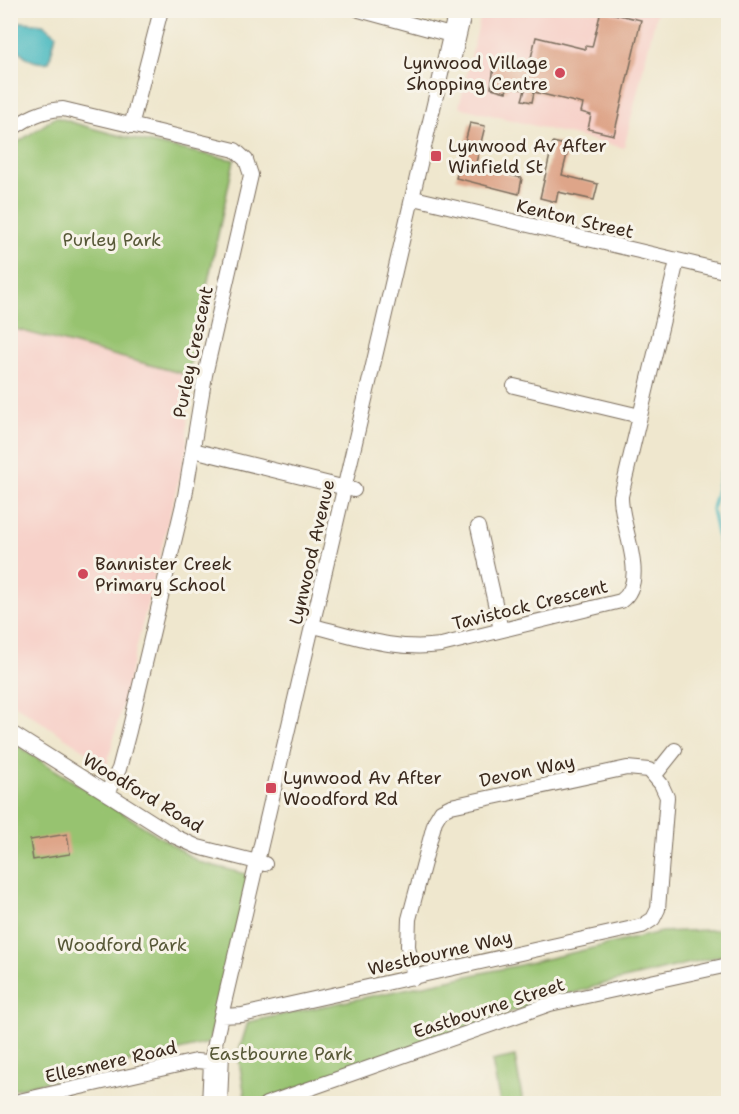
<svg xmlns="http://www.w3.org/2000/svg" width="739" height="1114" viewBox="0 0 739 1114" font-family="'Shantell Sans',sans-serif">
	<style>
		.built { fill: #f7d1c9 }
		.green { fill: #97c370; stroke: #697647; stroke-width: 1.5 }
		.water { fill: #4ab9c0; stroke: #42726f; stroke-width: 1.5 }
		.lines { fill: none; stroke-linecap: round; stroke-linejoin: round }
		.stream { stroke: #4ab9c0; stroke-width: 3 }
		.building { fill: #dea589 }
		.minor-casing { stroke: #7a6c5c; stroke-width: 16 }
		.minor { stroke: #fff; stroke-width: 14 }
		.poi-dot { fill: #d1495b; stroke: #f7f3e8; stroke-width: 2 }
		.labels { text-anchor: middle; stroke-width: 6; stroke-linejoin: round; paint-order: stroke }
		.poi-label { font-size: 18px; fill: #3b2a1e; stroke: #f7f3e8; text-anchor: start }
		.street-label { font-size: 18px; fill: #3b2a1e; stroke: #f7f3e8 }
		.park-label { font-size: 18px; fill: #575837; stroke: #f7f3e8 }
	</style>
	<rect width="100%" height="100%" fill="#f7f3e8"/>
	<filter id="ink" filterUnits="userSpaceOnUse"><feTurbulence type="fractalNoise" baseFrequency=".0167" numOctaves="2"/><feDisplacementMap in="SourceGraphic" scale="12" xChannelSelector="R" yChannelSelector="G"/><feConvolveMatrix kernelMatrix="1 2 1 2 8 2 1 2 1" color-interpolation-filters="sRGB"/></filter>
	<filter id="wash" filterUnits="userSpaceOnUse"><feTurbulence type="fractalNoise" baseFrequency=".008" numOctaves="4" result="noise"/><feDisplacementMap in="SourceGraphic" scale="24" xChannelSelector="R" yChannelSelector="G"/><feGaussianBlur stdDeviation="1.35" result="paint"/><feColorMatrix in="noise" values="0 0 0 0 0 0 0 0 0 0 0 0 0 0 0 0 0 1.4 0 .05"/><feComposite in="paint" operator="in"/></filter>
	<g filter="url(#wash)">
		<rect width="100%" height="100%" fill="#efe7ce"/>
		<path class="built" d="M482 11H657L624 148 459 107Z
			M10 328 188 375 187 447 107 765 11 702Z"/>
		<path class="green" d="M56 117C114 137 174 148 234 160L188 375 11 328V147Z
			M10 741 199 862 250 875 209 1043 11 1090Z
			M728 929V954L603 984 510 1012 255 1103H246L238 1054 248 1022 520 965 661 932Z
			M515 1056 523 1103H500L492 1061Z"/>
		<path class="water" d="M23 22 43 24 56 34 49 62C30 65 23 55 11 42V23Z"/>
		<g class="lines">
			<path class="stream" d="M728 445 712 509 728 586"/>
		</g>
		<g id="blocks">
			<path class="building" d="M601 11 641 20 614 135 588 129 591 115 581 112 583 104 534 92 532 102 522 100 525 90 508 86 506 92 491 88 495 59 523 66 530 62 536 37 585 49V46L592 47Z
				M470 123 485 126 475 167 522 178 519 194 456 178Z
				M553 142 569 146 562 175 598 184 594 200 558 192 556 202 540 198Z
				M67 834 70 854 33 860 30 840Z"/>
		</g>
	</g>
	<g filter="url(#ink)">
		<use href="#blocks" fill-opacity="0" stroke="#7a6c5c" stroke-width="1.5"/>
		<g class="lines">
			<g class="minor-casing">
				<path id="minor" d="M359 10 458 37
					M453 61 463 18
					M131 126 161 10
					M10 130C28 118 41 110 63 109L235 150 246 160 251 175 205 375 185 496 129 731 119 769 107 793
					M414 198 728 272
					M514 386 640 416
					M193 450 354 490
					M478 527 501 630
					M313 626C359 637 393 651 441 645L621 601C650 580 620 527 621 496L677 261
					M10 732 176 837 198 847 265 864
					M655 775 675 750
					M221 1016 242 1015 642 926 653 919 658 909 667 797 661 784 649 770 627 768 451 806 441 811 435 821 409 919 408 946 414 978
					M10 1103 196 1061 220 1063
					M209 1104 211 1062 221 1016 456 10
					M220 1104 222 1053
					M266 1104 550 1004 728 965"/>
			</g>
			<use href="#minor" class="minor"/>
		</g>
	</g>
	<g class="poi-dot">
		<circle cx="560" cy="73" r="6"/>
		<rect x="430" y="150" width="12" height="12" rx="3"/>
		<circle cx="83" cy="574" r="6"/>
		<rect x="265" y="782" width="12" height="12" rx="3"/>
	</g>
	<g class="labels">
		<g class="poi-label">
			<text x="548" y="69" text-anchor="end">Lynwood Village<tspan x="548" dy="21">Shopping Centre</tspan></text>
			<text x="448" y="152">Lynwood Av After<tspan x="448" dy="21">Winfield St</tspan></text>
			<text x="95" y="570">Bannister Creek<tspan x="95" dy="21">Primary School</tspan></text>
			<text x="283" y="784">Lynwood Av After<tspan x="283" dy="21">Woodford Rd</tspan></text>
		</g>
		<g class="street-label">
			<text transform="translate(575 219) rotate(13)" y="6">Kenton Street</text>
			<text transform="translate(193 352) rotate(-78)" y="6">Purley Crescent</text>
			<text transform="translate(312 552) rotate(-77)" y="6">Lynwood Avenue</text>
			<text transform="translate(530 605) rotate(-14)" y="6">Tavistock Crescent</text>
			<text transform="translate(527 771) rotate(-12)" y="6">Devon Way</text>
			<text transform="translate(143 793) rotate(31)" y="6">Woodford Road</text>
			<text transform="translate(440 953) rotate(-13)" y="6">Westbourne Way</text>
			<text transform="translate(489 1008) rotate(-18)" y="6">Eastbourne Street</text>
			<text transform="translate(111 1062) rotate(-13)" y="6">Ellesmere Road</text>
		</g>
		<g class="park-label">
			<text x="112" y="246">Purley Park</text>
			<text x="122" y="951">Woodford Park</text>
			<text x="281" y="1060">Eastbourne Park</text>
		</g>
	</g>
	<rect width="739" height="1114" fill="none" stroke="#f7f3e8" stroke-width="36"/>
</svg>
